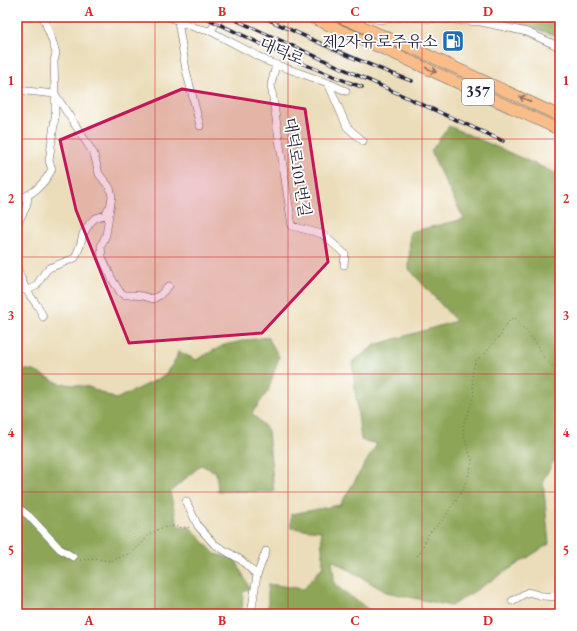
<svg xmlns="http://www.w3.org/2000/svg" width="577" height="631" viewBox="0 0 577 631" font-family="'EB Garamond','Noto Serif KR',serif">
	<style>
		.forest { fill: #8ca557; stroke: #576449 }
		.lines { fill: none; stroke-linecap: round; stroke-linejoin: round }
		.minor-casing { stroke: #686367; stroke-width: 8 }
		.highway-casing { stroke: #686367; stroke-width: 12 }
		.path { stroke: #686367; stroke-width: 1; stroke-dasharray: 1 3; stroke-linecap: butt }
		.minor { stroke: #fff; stroke-width: 7 }
		.highway { stroke: #f8bd89; stroke-width: 11 }
		.rail-casing { stroke: #22223b; stroke-width: 3.5 }
		.rail { stroke: #fff; stroke-width: 2; stroke-dasharray: 6; stroke-linecap: butt }
		.oneway { stroke: #8d7062 }
		.marked { fill: #c2185b; fill-opacity: 0.2; stroke: #c2185b; stroke-width: 3; stroke-linejoin: round }
		.grid { fill: none; stroke: #d62828; stroke-width: 1; stroke-opacity: 0.55 }
		.labels { text-anchor: middle; stroke-width: 3.5; stroke-linejoin: round; paint-order: stroke }
		.shield { fill: #fff; stroke: #646476; stroke-width: 1 }
		.shield-label { font-size: 15px; font-weight: bold; fill: #22223b }
		.poi-label { font-size: 16px; fill: #22223b; stroke: #fff; text-anchor: end }
		.street-label { font-size: 16px; fill: #22223b; stroke: #fff }
		.neatline { fill: none; stroke: #d62828; stroke-width: 1.5 }
		.grid-label { font-size: 13px; text-anchor: middle; font-weight: bold; fill: #d62828 }
	</style>
	<rect width="100%" height="100%" fill="#fff"/>
	<filter id="ink" filterUnits="userSpaceOnUse"><feTurbulence type="fractalNoise" baseFrequency=".025" numOctaves="2"/><feDisplacementMap in="SourceGraphic" scale="8" xChannelSelector="R" yChannelSelector="G"/><feConvolveMatrix kernelMatrix="1 2 1 2 8 2 1 2 1" color-interpolation-filters="sRGB"/></filter>
	<filter id="wash" filterUnits="userSpaceOnUse"><feTurbulence type="fractalNoise" baseFrequency=".012" numOctaves="4" result="noise"/><feDisplacementMap in="SourceGraphic" scale="16" xChannelSelector="R" yChannelSelector="G"/><feGaussianBlur stdDeviation="0.9" result="paint"/><feColorMatrix in="noise" values="0 0 0 0 0 0 0 0 0 0 0 0 0 0 0 0 0 1.4 0 .05"/><feComposite in="paint" operator="in"/></filter>
	<g filter="url(#wash)">
		<rect width="100%" height="100%" fill="#ebddb9"/>
		<path class="forest" d="M498 17H560V36H558Z
			M449 126 560 175V462L554 461 543 480 549 544 451 606 386 592 332 560 335 585 375 614H268V584L304 589 323 566 321 531 291 528V514L340 505 377 444 361 440 352 362 375 345 456 321 409 269 410 232 464 219 442 176 431 151Z
			M268 337 279 357 268 391 252 413 268 430 274 492 218 491 216 472 201 465 170 492 178 526 190 527 215 554 235 559 250 589 243 592 242 609 241 614H17V368L34 371 59 383 89 387 116 399 164 376 176 359 178 351 196 360 224 345 247 340Z"/>
	</g>
	<g filter="url(#ink)">
		<g class="lines">
			<g class="minor-casing">
				<path id="minor" d="M43 17 52 40 56 53 54 61 55 94 94 154 99 174 110 188 112 196 106 235 101 246 102 257 112 279 120 292 125 295H133L143 296 153 299 160 295 169 286
					M169 17 196 28 210 31 221 17
					M372 17 378 20 404 17
					M409 17 481 22 527 32 560 47
					M178 21 186 70 200 126
					M210 31 269 62 328 83 346 91
					M276 65 271 85 292 226 322 234 345 254 344 265
					M328 83 347 127 363 141
					M17 90 55 94V117L49 161 52 169C44 184 33 195 17 200
					M17 225 26 207 28 199 26 196
					M17 254V267
					M17 268 26 290 39 308 43 317
					M17 296 19 290 30 289 36 286 45 272 49 268 75 258 80 246 83 234 90 223 95 218 105 215 108 209
					M186 501 198 526 214 544 241 560 257 575
					M17 507 29 516 60 549 73 557
					M512 601 528 592 542 596 560 597
					M251 614 257 575 266 551"/>
			</g>
			<g class="highway-casing">
				<path id="highway" d="M310 17 395 54 560 130
					M340 17 419 51 560 116"/>
			</g>
			<path class="path" d="M417 556 420 553 428 535 432 530 441 522 457 499 463 489 470 471 472 460 469 452 464 437 463 424 466 418 474 396 472 377 475 361 484 355 495 341 501 335 503 329 511 319 515 318 537 344 544 358 556 369 560 375
				M80 560 97 559 110 561 114 560 133 552 144 541 147 536 161 528 173 526 183 528 191 527"/>
			<use href="#minor" class="minor"/>
			<use href="#highway" class="highway"/>
			<g class="rail-casing">
				<path id="rail" d="M204 17 301 63 348 82 362 87
					M229 17 503 141
					M262 17C312 39 360 63 412 81"/>
			</g>
			<use href="#rail" class="rail"/>
		</g>
		<defs><path id="oneway-shaft" d="M-6 0H5M1.5-3L5.5 0L1.5 3" fill="none" stroke-width="1.6" stroke-linecap="round" stroke-linejoin="round"/></defs>
		<g class="oneway">
			<use href="#oneway-shaft" transform="translate(431 70) rotate(25)"/>
			<use href="#oneway-shaft" transform="translate(525 99) rotate(-155)"/>
		</g>
	</g>
	<path class="marked" d="M182 89 305 109 328 262 262 333 129 343 76 210 60 140Z"/>
	<path class="grid" d="M155 17V614M288 17V614M422 17V614M17 139H560M17 257H560M17 374H560M17 492H560"/>
	<defs>
		<g id="fuel-square" transform="scale(1.15)"><rect x="-9" y="-9" width="18" height="18" rx="4" fill="#1f6fb2" stroke="#fff"/><path d="M-5.5-6h7V0h2V4h1.3V-2.5L3-4.5l.8-.8L6-3V5H2.5V1h-1V6h-7ZM-4.2-4.7v3.2H.2V-4.7Z" fill="#fff"/></g>
	</defs>
	<g fill-rule="evenodd">
		<use href="#fuel-square" x="453" y="41"/>
	</g>
	<g class="labels">
		<rect class="shield" x="462" y="79" width="32" height="26" rx="3"/>
		<g class="shield-label">
			<text x="478" y="97">357</text>
		</g>
		<g class="poi-label">
			<text x="438" y="47">제2자유로주유소</text>
		</g>
		<g class="street-label">
			<text transform="translate(282 51) rotate(23)" y="6">대덕로</text>
			<text transform="translate(298 167) rotate(81)" y="6">대덕로101번길</text>
		</g>
	</g>
	<rect width="577" height="631" fill="none" stroke="#fff" stroke-width="44"/>
	<rect x="22" y="22" width="533" height="587" class="neatline"/>
	<g class="grid-label">
		<text x="89" y="16">A</text>
		<text x="222" y="16">B</text>
		<text x="355" y="16">C</text>
		<text x="488" y="16">D</text>
		<text x="11" y="85">1</text>
		<text x="566" y="85">1</text>
		<text x="11" y="203">2</text>
		<text x="566" y="203">2</text>
		<text x="11" y="320">3</text>
		<text x="566" y="320">3</text>
		<text x="11" y="437">4</text>
		<text x="566" y="437">4</text>
		<text x="11" y="555">5</text>
		<text x="566" y="555">5</text>
		<text x="89" y="625">A</text>
		<text x="222" y="625">B</text>
		<text x="355" y="625">C</text>
		<text x="488" y="625">D</text>
	</g>
</svg>
